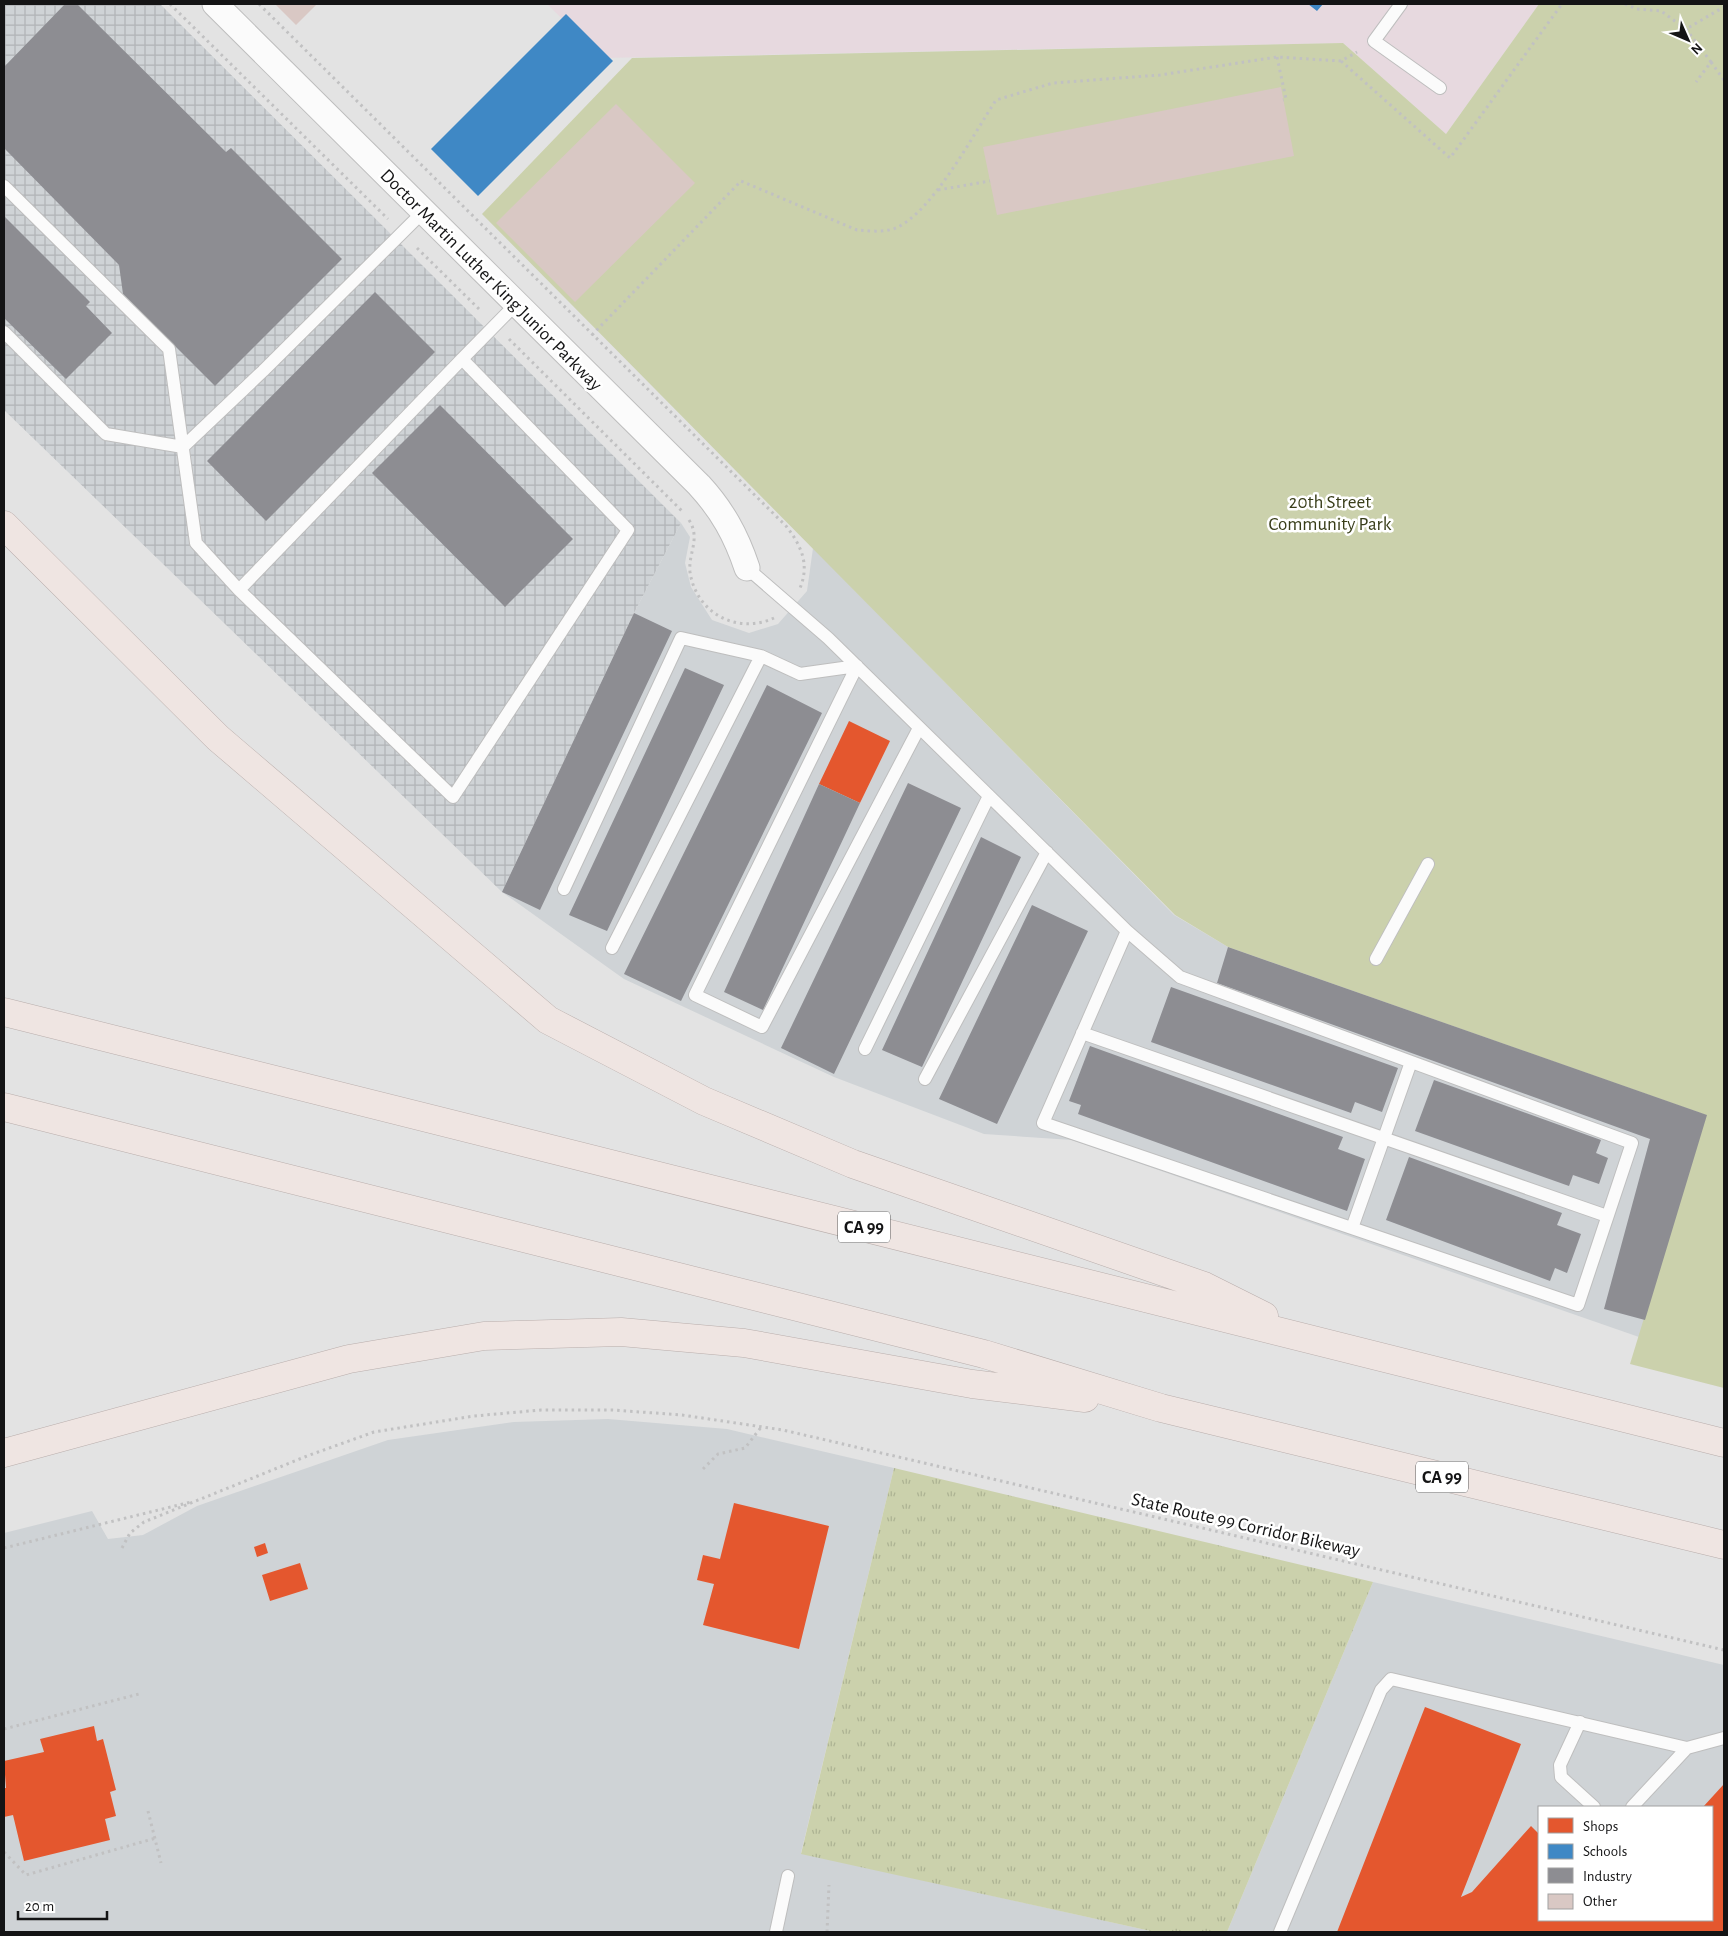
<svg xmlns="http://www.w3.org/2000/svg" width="1728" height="1936" viewBox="0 0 1728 1936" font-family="'Alegreya Sans',sans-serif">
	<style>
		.built { fill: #cfd3d6; fill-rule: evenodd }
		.industrial { fill: url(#industrial-grid) }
		.education { fill: #e7d9df }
		.grass { fill: url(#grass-tufts) }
		.park { fill: #cbd1ac }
		.shops { fill: #e4572e }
		.schools { fill: #3f88c5 }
		.industry { fill: #8d8d92 }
		.building { fill: #d9c8c4 }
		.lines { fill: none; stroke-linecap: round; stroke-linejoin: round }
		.service-casing { stroke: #bebebe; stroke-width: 14 }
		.minor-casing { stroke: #bebebe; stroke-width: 27 }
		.motorway-casing { stroke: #b9aeac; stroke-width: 29 }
		.path { stroke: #c1c1c2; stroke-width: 3; stroke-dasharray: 2.5 4; stroke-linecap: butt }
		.service { stroke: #fbfbfb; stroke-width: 12 }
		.minor { stroke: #fbfbfb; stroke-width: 25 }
		.motorway { stroke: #efe5e2; stroke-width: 28 }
		.labels { text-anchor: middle; stroke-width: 5; stroke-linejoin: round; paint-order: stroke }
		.shield { fill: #fff; stroke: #5a5a5b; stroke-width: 1 }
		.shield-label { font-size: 18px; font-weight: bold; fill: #141415 }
		.street-label { font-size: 19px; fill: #141415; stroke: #fff }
		.park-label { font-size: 19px; fill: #383d19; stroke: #fff }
	</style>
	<defs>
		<pattern id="industrial-grid" width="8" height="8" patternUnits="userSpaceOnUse" patternTransform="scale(1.25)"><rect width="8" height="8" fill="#cfd3d6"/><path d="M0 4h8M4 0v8" fill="none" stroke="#b1b4b7"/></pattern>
		<pattern id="grass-tufts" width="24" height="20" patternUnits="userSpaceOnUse" patternTransform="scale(1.25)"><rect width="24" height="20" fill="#cbd1ac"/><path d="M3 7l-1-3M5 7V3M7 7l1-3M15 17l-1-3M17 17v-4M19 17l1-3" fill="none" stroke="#adb393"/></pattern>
	</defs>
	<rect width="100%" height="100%" fill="#e3e3e3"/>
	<path class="built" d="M681 523 690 537 685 563 691 587 712 620 749 633 778 624 807 591 813 548 1174 915 1228 947 1707 1115 1639 1337 1072 1140 984 1134 834 1077 624 979 502 892 634 613Z
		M608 1419 727 1429 894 1468 801 1853 1155 1932H4V1533L92 1511 108 1539 143 1535 197 1506 388 1440 514 1422Z
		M1373 1582 1724 1665V1932H1227ZM1539 1807H1712V1920H1539Z"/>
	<path class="industrial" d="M4 4H160L681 523 634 613 502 892 4 410Z"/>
	<path class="education" d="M547 4H1539L1446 134 1343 43 602 58Z"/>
	<path class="grass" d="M894 1468 1373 1582 1227 1932H1155L801 1854Z"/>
	<path class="park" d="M1539 4H1724V1388L1630 1364 1706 1115 1228 947 1175 915 482 214 632 58 1343 43 1446 134Z"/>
	<path class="shops" d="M849 721 890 741 860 803 819 784Z
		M734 1503 829 1526 799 1649 703 1625 714 1584 697 1580 703 1555 720 1559Z
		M265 1543 268 1553 257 1557 254 1547Z
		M300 1563 308 1589 270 1601 262 1575Z
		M1425 1707 1521 1744 1461 1897 1472 1892 1531 1826 1539 1834V1920H1712V1807H1703L1724 1784V1932H1337Z
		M94 1726 97 1741 103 1739 116 1790 110 1792 116 1816 105 1819 110 1840 24 1861 13 1815 4 1817V1788H6L4 1761 44 1752 40 1739Z"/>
	<path class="schools" d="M1308 4H1323L1317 11Z
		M566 14 613 61 478 196 431 149Z"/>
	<path class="industry" d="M65 4H77L226 152 231 148 342 259 215 386 123 294 119 265 4 148V67Z
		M4 216 90 302 86 306 112 333 66 379 4 318Z
		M375 292 435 352 266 521 207 461Z
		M440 405 573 539 505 607 372 473Z
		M634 613 672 631 540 910 502 892Z
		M685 668 724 685 607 931 569 915Z
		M767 685 822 713 681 1001 624 974Z
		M908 783 961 808 834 1074 781 1048Z
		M819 784 860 803 763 1010 724 992Z
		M981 837 1021 857 922 1067 882 1050Z
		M1032 905 1088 931 997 1124 939 1099Z
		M1228 947 1707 1115 1645 1320 1604 1309 1650 1139 1217 983Z
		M1171 987 1398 1068 1382 1112 1355 1102 1351 1113 1151 1042Z
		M1090 1046 1343 1137 1338 1149 1365 1159 1347 1211 1078 1114 1081 1105 1069 1101Z
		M1434 1080 1601 1140 1596 1153 1608 1158 1599 1184 1573 1175 1569 1186 1415 1131Z
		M1409 1157 1562 1213 1557 1225 1581 1234 1567 1273 1555 1268 1550 1281 1386 1220Z"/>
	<path class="building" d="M275 4H317L296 25Z
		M1281 87 1294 156 997 215 983 147Z
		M616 104 695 183 575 302 496 223Z"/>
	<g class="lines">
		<g class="service-casing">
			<path id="service" d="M1401 4 1374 41 1440 88
				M4 186 169 349 196 543 239 590 453 797 628 530 462 359 517 303
				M4 332 106 434 183 447
				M183 447 263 371 424 211
				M747 568 828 638 1127 931 1043 1123 1578 1305 1632 1143 1180 977 1127 931
				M239 590 462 359
				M857 666 695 995 762 1027 919 728
				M564 889 681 638 761 656
				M612 948 761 656 800 674 857 666
				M1376 959 1428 864
				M1082 1033 1607 1216
				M865 1049 989 796
				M925 1079 1047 852
				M1352 1228 1411 1062
				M1580 1722 1560 1765 1561 1777 1594 1807
				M1632 1807 1687 1748
				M776 1932 788 1876
				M1280 1932 1381 1690 1391 1679 1687 1748 1724 1738"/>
		</g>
		<g class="minor-casing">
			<path id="minor" d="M215 4 699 485C722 510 736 535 747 568"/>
		</g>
		<g class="motorway-casing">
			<path id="motorway" d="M4 525 218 738 548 1020 704 1101 853 1164 1204 1286 1264 1316
				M4 1012 1724 1443
				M4 1107 984 1354 1161 1408 1724 1545
				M4 1453 349 1359 484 1336 621 1332 744 1343 972 1384 1085 1398"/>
		</g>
		<path class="path" d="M170 4 388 219
			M259 4 786 526C801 545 810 564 800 588
			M1625 4 1637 9 1661 11 1686 29 1724 7
			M1686 29 1711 62 1696 82
			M1277 57 1286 99 1283 100
			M1341 61 1450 158 1562 4
			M1711 62 1724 80
			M938 190 990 181
			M417 248 480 310
			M592 335 741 181 857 230C870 231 886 233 898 227 934 209 973 135 996 100L1053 83 1160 75 1277 57 1341 61 1357 52
			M509 339 684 513
			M689 520C701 539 688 553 690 572 696 613 737 635 774 618
			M703 1469 718 1454 745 1448 762 1426
			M4 1548 191 1502
			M122 1548 130 1533 144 1522 307 1456 374 1432 474 1416 541 1410H613L682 1415 783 1430 1724 1650
			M4 1729 139 1694
			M148 1811 161 1863
			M4 1852 26 1875 156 1838
			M827 1932 829 1885"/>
		<use href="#service" class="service"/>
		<use href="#minor" class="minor"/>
		<use href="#motorway" class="motorway"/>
	</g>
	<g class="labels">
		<g class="shield">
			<rect x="838" y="1211.5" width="52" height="31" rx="4"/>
			<rect x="1416" y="1461.5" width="52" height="31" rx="4"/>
		</g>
		<g class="shield-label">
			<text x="864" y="1233">CA 99</text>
			<text x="1442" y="1483">CA 99</text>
		</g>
		<g class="street-label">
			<text transform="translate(492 279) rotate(45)" y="7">Doctor Martin Luther King Junior Parkway</text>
			<text transform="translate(1246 1524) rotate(13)" y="7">State Route 99 Corridor Bikeway</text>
		</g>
		<g class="park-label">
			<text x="1330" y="508">20th Street<tspan x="1330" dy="22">Community Park</tspan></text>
		</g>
	</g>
	<rect width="1728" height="1936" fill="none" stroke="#141415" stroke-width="10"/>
	<rect x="1538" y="1806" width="175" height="115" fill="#ffffff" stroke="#a1a1a1"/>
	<rect x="1548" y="1818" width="25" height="15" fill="#e4572e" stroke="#a1a1a1"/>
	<text x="1583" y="1831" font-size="15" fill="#141415">Shops</text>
	<rect x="1548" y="1844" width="25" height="15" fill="#3f88c5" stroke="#a1a1a1"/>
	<text x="1583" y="1856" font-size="15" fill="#141415">Schools</text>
	<rect x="1548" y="1868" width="25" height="15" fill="#8d8d92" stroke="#a1a1a1"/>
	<text x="1583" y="1881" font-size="15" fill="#141415">Industry</text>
	<rect x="1548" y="1894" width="25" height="15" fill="#d9c8c4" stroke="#a1a1a1"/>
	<text x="1583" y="1906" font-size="15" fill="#141415">Other</text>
	<g transform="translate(1688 40) rotate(135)" stroke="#ffffff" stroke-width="4" paint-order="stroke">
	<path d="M0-4L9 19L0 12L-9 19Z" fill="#141415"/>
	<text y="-8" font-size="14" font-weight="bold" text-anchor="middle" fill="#141415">N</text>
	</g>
	<path d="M18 1911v8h89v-8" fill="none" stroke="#141415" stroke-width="2.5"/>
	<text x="25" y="1911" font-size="15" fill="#141415" stroke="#ffffff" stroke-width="4" paint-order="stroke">20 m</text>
</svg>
